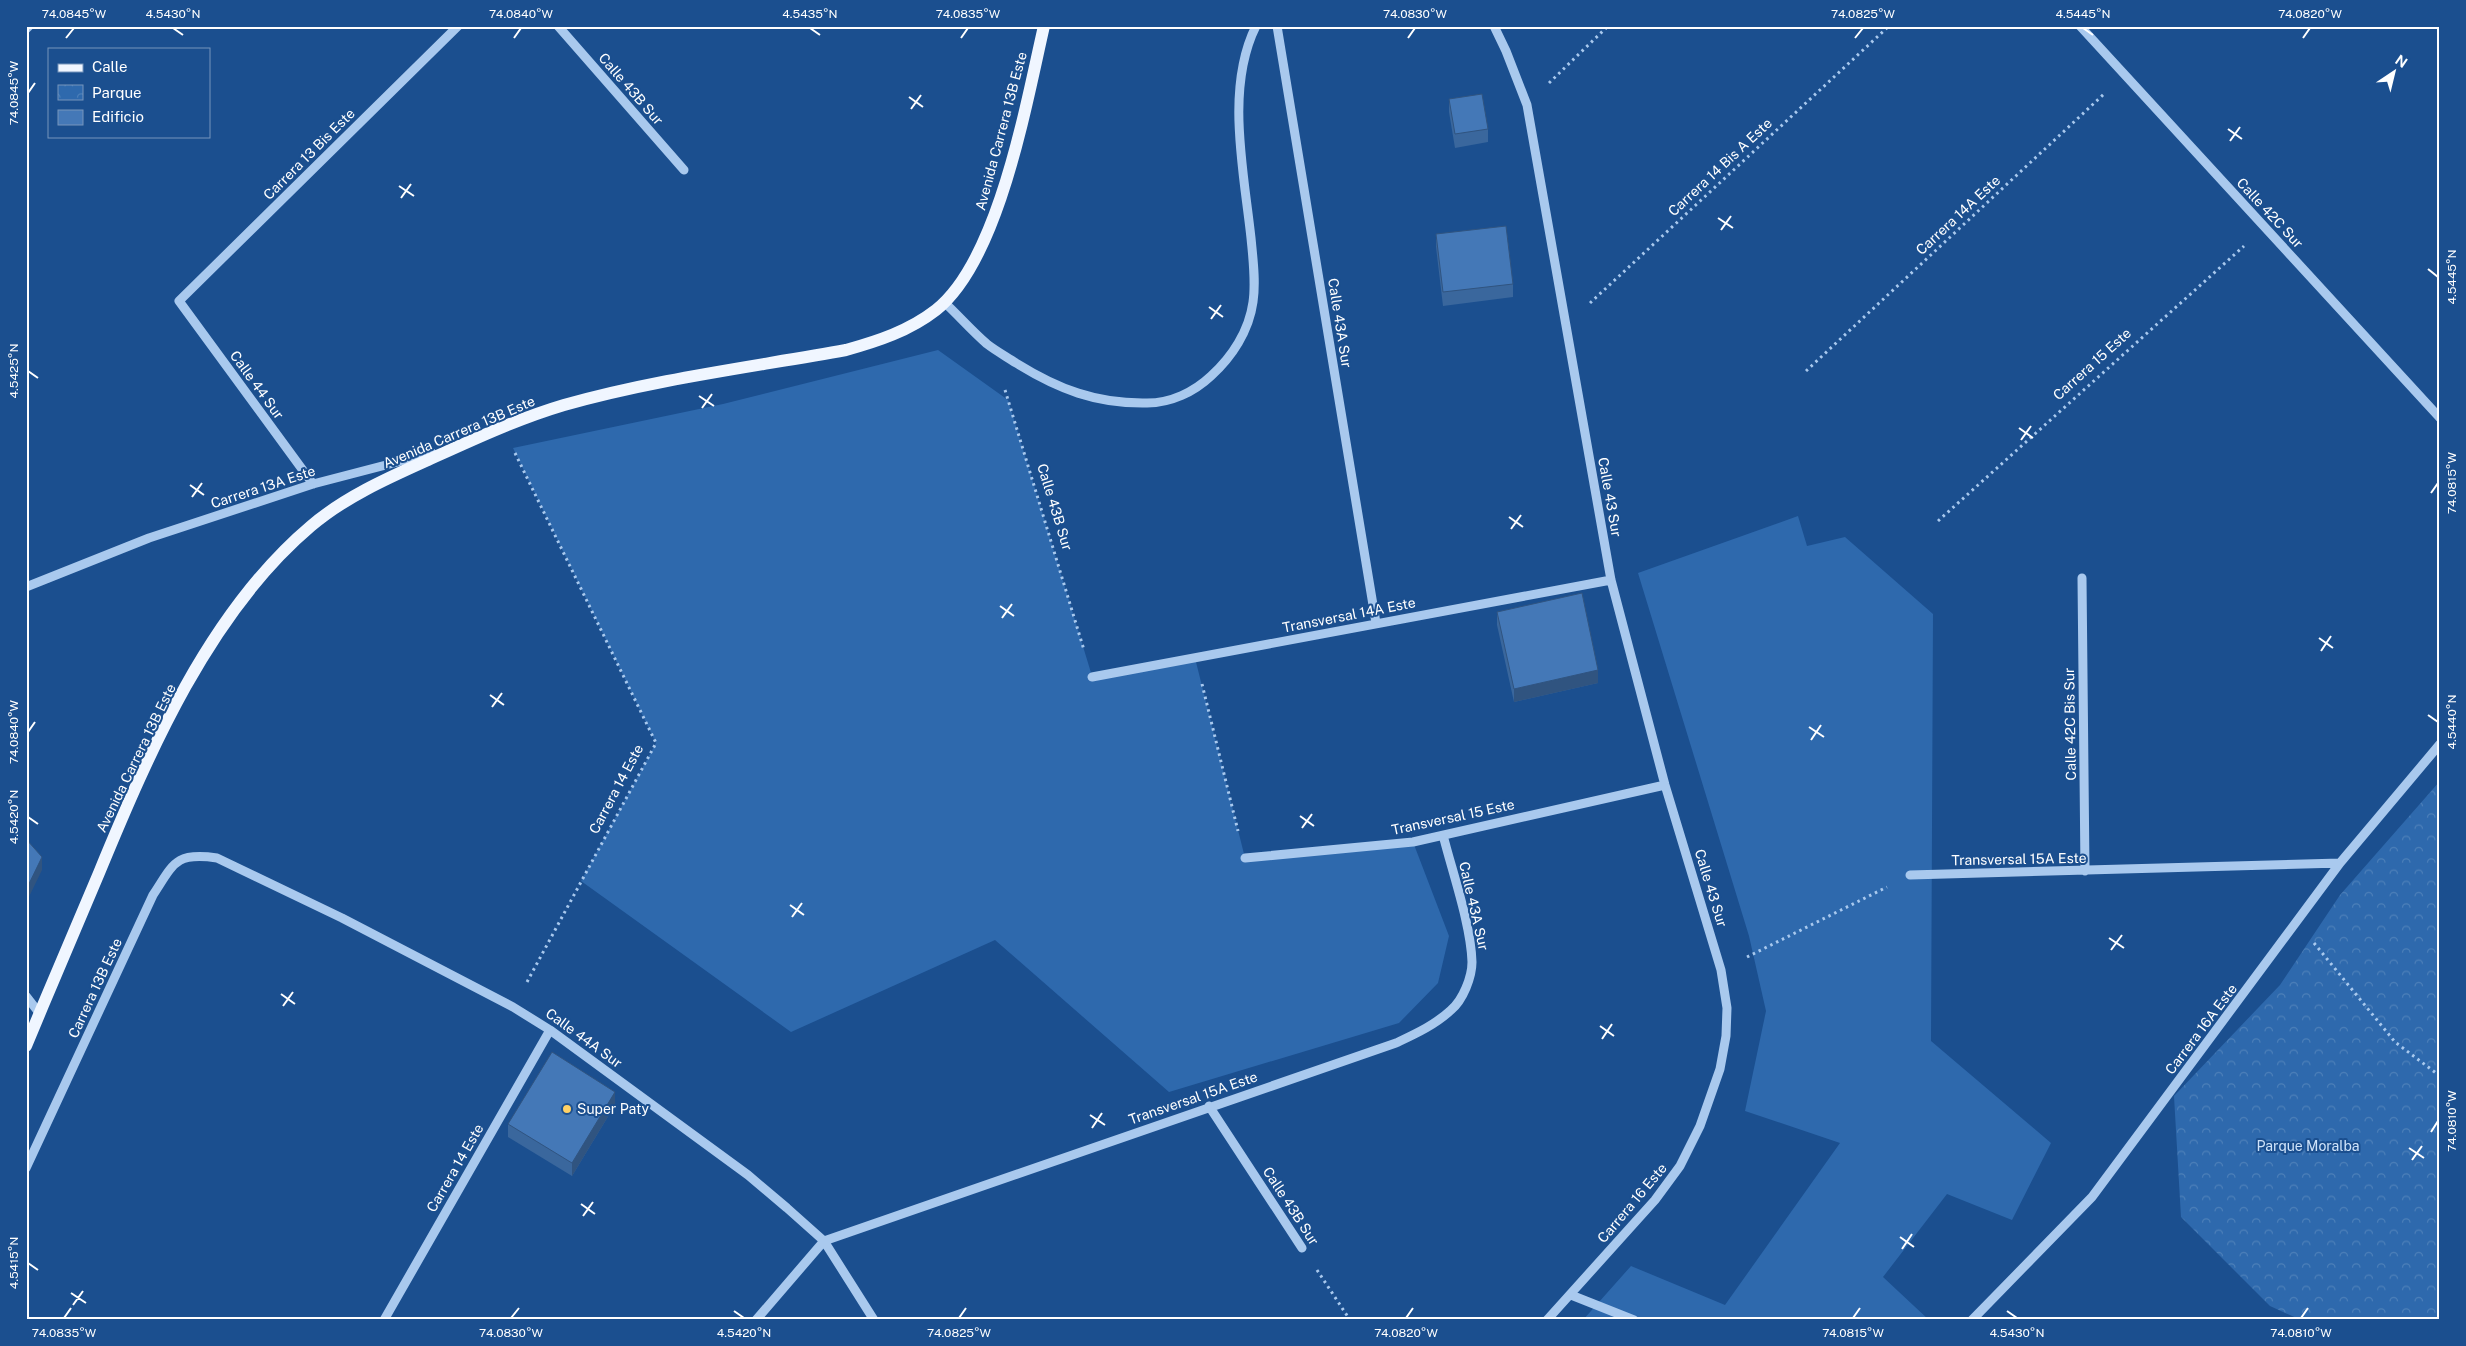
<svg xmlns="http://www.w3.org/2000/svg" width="2466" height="1346" viewBox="0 0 2466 1346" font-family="'Public Sans',sans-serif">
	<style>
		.grass { fill: #2e69ad }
		.park { fill: url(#park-crowns) }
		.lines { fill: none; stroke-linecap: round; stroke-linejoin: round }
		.path { stroke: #a9c9ee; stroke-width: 3; stroke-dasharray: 2.5 4; stroke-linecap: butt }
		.minor { stroke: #a9c9ee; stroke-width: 9 }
		.major { stroke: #f0f6ff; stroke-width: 12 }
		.wall { fill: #3a679d }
		.shaded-wall { fill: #305480 }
		.building { fill: #4478b7; stroke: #305480 }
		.ticks { fill: none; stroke: #fff; stroke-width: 2 }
		.poi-dot { fill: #ffd166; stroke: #1b4f8f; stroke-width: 2 }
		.labels { text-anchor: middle; stroke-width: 4; stroke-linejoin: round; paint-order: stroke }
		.street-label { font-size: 14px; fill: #fff; stroke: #1b4f8f }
		.poi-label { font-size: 14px; fill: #fff; stroke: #1b4f8f; text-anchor: start }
		.park-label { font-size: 14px; fill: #cfe3fa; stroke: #1b4f8f }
		.neatline { fill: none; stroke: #fff; stroke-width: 2 }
		.ticks-label { font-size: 12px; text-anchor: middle; fill: #fff }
	</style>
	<defs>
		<pattern id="park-crowns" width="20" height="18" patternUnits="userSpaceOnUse" patternTransform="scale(1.25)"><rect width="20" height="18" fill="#2e69ad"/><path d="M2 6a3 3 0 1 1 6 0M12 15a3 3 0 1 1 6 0" fill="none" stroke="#4d80b9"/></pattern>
	</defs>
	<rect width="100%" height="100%" fill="#1b4f8f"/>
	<path class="grass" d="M938 350 1008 400 1092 676 1195 658 1245 858 1413 842 1449 936 1438 983 1399 1023 1169 1092 995 940 791 1032 581 881 656 743 513 448 723 404Z
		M1798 516 1807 546 1845 537 1933 614 1931 1041 2051 1143 2012 1220 1947 1194 1883 1277 1929 1320H1583L1631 1266 1725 1305 1840 1143 1745 1111 1766 1011 1749 936 1638 573Z"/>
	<path class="park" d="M2440 781V1320H2301L2270 1306 2181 1217 2174 1096 2280 985 2340 895Z"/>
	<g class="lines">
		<path class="path" d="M1549 83 1608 26
			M1590 303 1889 26
			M1806 371 2104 94
			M1005 390 1084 650
			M515 453 656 743 527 982
			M1938 521 2244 246
			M1202 684 1238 831
			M2314 943 2395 1042 2440 1076
			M1747 957 1887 887
			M1317 1270 1350 1320"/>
		<path class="minor" d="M558 26 684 170
			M1277 26 1376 623
			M1494 26 1506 51 1527 105 1611 580 1665 785 1721 970 1727 1008 1726 1036 1720 1069 1700 1126 1680 1166 1655 1200 1547 1320
			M2080 26 2440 418
			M26 29 29 26
			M944 302C959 316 972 331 987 344 996 351 1007 357 1016 363 1058 389 1096 404 1147 403 1171 403 1194 392 1211 376 1232 357 1249 331 1253 302 1256 282 1253 259 1251 238 1244 172 1225 88 1256 26
			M313 484 179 301 458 26
			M2082 578 2085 871
			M26 587 149 538 313 484 432 453
			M1092 677 1611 580
			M1245 858 1413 842 1665 785
			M1910 875 2340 863
			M26 996 40 1014
			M1209 1106 1302 1248
			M26 1168 153 895C174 863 175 852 217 858L342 918 513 1007 550 1030 748 1175 787 1208 824 1241 874 1320
			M1571 1295 1634 1320
			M384 1320 550 1030
			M756 1320 824 1241 1396 1043C1415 1034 1435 1025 1451 1010 1463 1000 1472 977 1472 962 1471 925 1452 871 1443 835
			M1972 1320 2092 1197 2340 863 2440 744"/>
		<path class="major" d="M26 1046C50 988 75 930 99 873 149 752 209 612 311 526 345 497 388 478 428 460 472 440 517 419 564 405 656 379 752 367 846 350 878 341 909 331 936 310 999 260 1026 104 1044 26"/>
	</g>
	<path class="wall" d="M1449 99 1488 129V142L1455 148 1449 112Z
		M1436 234 1513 284V297L1443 306 1436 247Z
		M1497 612 1598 683 1514 702 1497 625Z
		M615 1105 572 1176 508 1137V1124Z"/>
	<path class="shaded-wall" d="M1598 670V683L1514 702V689Z
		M42 857V870L26 903V890Z
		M615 1092V1105L572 1176V1163Z"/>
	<path class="building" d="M1482 94 1488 129 1455 134 1449 99Z
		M1506 226 1513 284 1443 292 1436 234Z
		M1582 593 1598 670 1514 689 1497 612Z
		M26 839 42 857 26 890Z
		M552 1052 615 1092 572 1163 508 1124Z"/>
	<path class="ticks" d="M173 28 183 35M810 28 820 35M2083 28 2093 35M66 38 74 28M514 38 521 28M961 38 968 28M1408 38 1415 28M1855 38 1863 28M2303 38 2310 28M28 93 35 83M909 97 923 107M911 109 921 95M2228 129 2242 139M2230 141 2240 127M399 186 414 196M401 198 411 184M1718 218 1733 228M1721 230 1731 216M2428 269 2438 277M1209 307 1223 317M1211 319 1221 305M28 371 38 378M699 396 714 406M702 408 712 394M2019 428 2033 438M2021 440 2031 426M190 485 204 495M2431 493 2438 483M192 497 202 483M1509 517 1523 527M1511 529 1521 515M1000 606 1014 616M1002 618 1012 604M2319 638 2333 648M2321 651 2331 636M490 695 504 705M492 707 502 693M2428 715 2438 722M1809 727 1824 737M28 732 35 722M1811 740 1821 725M1300 816 1314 826M28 817 38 824M1302 828 1312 814M790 905 804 915M792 917 802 903M2109 938 2124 948M2111 950 2122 935M281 994 295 1004M283 1006 293 992M1600 1026 1614 1036M1602 1039 1612 1024M1090 1115 1105 1125M1092 1128 1102 1113M2431 1132 2438 1121M2409 1148 2424 1158M2412 1160 2422 1146M581 1204 595 1214M583 1216 593 1202M1900 1237 1914 1247M1902 1249 1912 1234M28 1263 38 1270M71 1293 86 1303M73 1305 83 1291M734 1311 744 1318M2007 1311 2017 1318M64 1318 71 1308M511 1318 519 1308M959 1318 966 1308M1406 1318 1413 1308M1853 1318 1860 1308M2301 1318 2308 1308"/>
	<circle class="poi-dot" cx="567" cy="1109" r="5"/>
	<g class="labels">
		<g class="street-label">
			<text transform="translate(631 89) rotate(49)" y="5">Calle 43B Sur</text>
			<text transform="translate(1001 131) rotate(-75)" y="5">Avenida Carrera 13B Este</text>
			<text transform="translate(309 154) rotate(-45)" y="5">Carrera 13 Bis Este</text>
			<text transform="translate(1720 167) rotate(-43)" y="5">Carrera 14 Bis A Este</text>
			<text transform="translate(2270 213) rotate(47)" y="5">Calle 42C Sur</text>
			<text transform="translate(1958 215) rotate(-43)" y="5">Carrera 14A Este</text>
			<text transform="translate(1340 323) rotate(81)" y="5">Calle 43A Sur</text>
			<text transform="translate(2092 364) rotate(-42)" y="5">Carrera 15 Este</text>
			<text transform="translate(257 385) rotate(54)" y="5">Calle 44 Sur</text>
			<text transform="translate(459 432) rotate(-23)" y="5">Avenida Carrera 13B Este</text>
			<text transform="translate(263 487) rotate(-18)" y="5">Carrera 13A Este</text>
			<text transform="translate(1610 497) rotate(80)" y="5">Calle 43 Sur</text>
			<text transform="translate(1055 507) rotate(73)" y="5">Calle 43B Sur</text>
			<text transform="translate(1349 615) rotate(-11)" y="5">Transversal 14A Este</text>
			<text transform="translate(2070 724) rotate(-91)" y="5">Calle 42C Bis Sur</text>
			<text transform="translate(136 758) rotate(-64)" y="5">Avenida Carrera 13B Este</text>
			<text transform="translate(616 789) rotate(-62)" y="5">Carrera 14 Este</text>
			<text transform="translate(1453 817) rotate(-12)" y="5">Transversal 15 Este</text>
			<text transform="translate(2019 859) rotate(-1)" y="5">Transversal 15A Este</text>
			<text transform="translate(1711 888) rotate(73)" y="5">Calle 43 Sur</text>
			<text transform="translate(1474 906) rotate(77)" y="5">Calle 43A Sur</text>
			<text transform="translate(95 988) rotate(-65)" y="5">Carrera 13B Este</text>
			<text transform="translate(2201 1029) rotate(-53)" y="5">Carrera 16A Este</text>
			<text transform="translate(584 1038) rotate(36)" y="5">Calle 44A Sur</text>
			<text transform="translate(1193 1098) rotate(-19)" y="5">Transversal 15A Este</text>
			<text transform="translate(455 1168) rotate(-60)" y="5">Carrera 14 Este</text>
			<text transform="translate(1632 1203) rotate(-50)" y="5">Carrera 16 Este</text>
			<text transform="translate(1291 1206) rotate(57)" y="5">Calle 43B Sur</text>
		</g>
		<g class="poi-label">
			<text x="577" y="1114">Super Paty</text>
		</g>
		<g class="park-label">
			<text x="2308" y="1151">Parque Moralba</text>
		</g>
	</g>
	<rect width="2466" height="1346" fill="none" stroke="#1b4f8f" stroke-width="55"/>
	<rect x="48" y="48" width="162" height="90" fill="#1b4f8f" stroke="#7695bc"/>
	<rect x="58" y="64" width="25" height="8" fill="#f0f6ff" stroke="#7695bc"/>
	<text x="92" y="72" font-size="15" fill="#ffffff">Calle</text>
	<rect x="58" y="85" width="25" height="15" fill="url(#park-crowns)" stroke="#7695bc"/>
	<text x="92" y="98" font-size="15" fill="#ffffff">Parque</text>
	<rect x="58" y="110" width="25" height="15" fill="#4478b7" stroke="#7695bc"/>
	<text x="92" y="122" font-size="15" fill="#ffffff">Edificio</text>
	<g transform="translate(2394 72) rotate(35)" stroke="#1b4f8f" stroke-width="4" paint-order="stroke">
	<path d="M0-4L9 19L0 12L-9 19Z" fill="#ffffff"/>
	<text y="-8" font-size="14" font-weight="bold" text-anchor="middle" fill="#ffffff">N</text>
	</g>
	<rect x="28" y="28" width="2410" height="1290" class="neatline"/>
	<g class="ticks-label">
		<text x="74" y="18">74.0845°W</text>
		<text x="173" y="18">4.5430°N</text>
		<text x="521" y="18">74.0840°W</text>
		<text x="810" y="18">4.5435°N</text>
		<text x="968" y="18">74.0835°W</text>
		<text x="1415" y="18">74.0830°W</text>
		<text x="1863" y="18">74.0825°W</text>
		<text x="2083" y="18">4.5445°N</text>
		<text x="2310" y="18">74.0820°W</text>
		<text transform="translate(14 93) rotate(-90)" y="4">74.0845°W</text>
		<text transform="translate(2452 277) rotate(-90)" y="4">4.5445°N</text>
		<text transform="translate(14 371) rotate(-90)" y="4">4.5425°N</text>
		<text transform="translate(2452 483) rotate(-90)" y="4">74.0815°W</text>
		<text transform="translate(2452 722) rotate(-90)" y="4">4.5440°N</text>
		<text transform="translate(14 732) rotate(-90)" y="4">74.0840°W</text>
		<text transform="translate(14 817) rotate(-90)" y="4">4.5420°N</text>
		<text transform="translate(2452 1121) rotate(-90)" y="4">74.0810°W</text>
		<text transform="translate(14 1263) rotate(-90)" y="4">4.5415°N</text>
		<text x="64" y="1337">74.0835°W</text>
		<text x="511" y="1337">74.0830°W</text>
		<text x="744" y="1337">4.5420°N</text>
		<text x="959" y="1337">74.0825°W</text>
		<text x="1406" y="1337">74.0820°W</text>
		<text x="1853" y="1337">74.0815°W</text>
		<text x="2017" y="1337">4.5430°N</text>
		<text x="2301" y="1337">74.0810°W</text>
	</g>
</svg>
